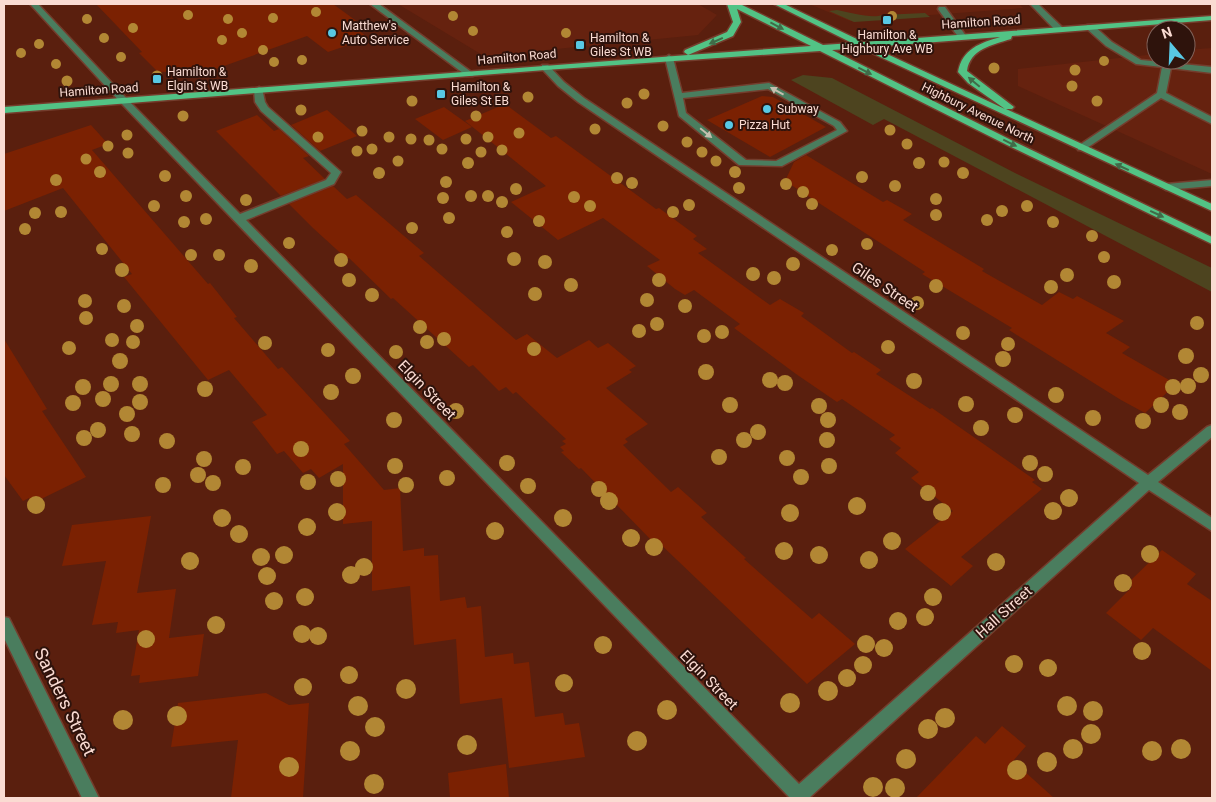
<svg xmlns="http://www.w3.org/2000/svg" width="1216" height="802" viewBox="0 0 1216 802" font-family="Roboto,sans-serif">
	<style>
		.built { fill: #66220f }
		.green { fill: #4d441f }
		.building { fill: #7b2102 }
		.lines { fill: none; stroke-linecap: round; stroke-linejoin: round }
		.minor-casing { stroke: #743d2d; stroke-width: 3 }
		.major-casing { stroke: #743d2d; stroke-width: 3 }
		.minor { fill: #4a7d5e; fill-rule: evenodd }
		.major { fill: #52c385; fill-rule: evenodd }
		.tree { fill: #b28734 }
		.oneway { fill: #406b48 }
		.oneway2 { fill: #c5bfaf }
		.poi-dot { fill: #58c8e4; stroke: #2e130c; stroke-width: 2 }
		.labels { text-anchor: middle; stroke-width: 4; stroke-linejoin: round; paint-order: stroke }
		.far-street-label { font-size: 12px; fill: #fadbd2; stroke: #2e130c }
		.far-poi-label { font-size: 12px; fill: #fadbd2; stroke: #2e130c; text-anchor: start }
		.street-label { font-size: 15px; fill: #fadbd2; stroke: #2e130c }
		.near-street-label { font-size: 18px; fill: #fadbd2; stroke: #2e130c }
	</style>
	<rect width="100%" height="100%" fill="#5a1f0e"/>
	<path class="built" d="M398 4H698L717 15 698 35 484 56Z
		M809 4H1019L1023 8 850 21Z
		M1212 48V174L1018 86V69L1156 54V60H1186V50Z"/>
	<path class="green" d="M837 10C849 12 872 19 882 15L925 13 930 17 854 22 829 11Z
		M803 75 832 78 1015 173 1212 268V292L884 119 873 125 791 80Z"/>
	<path class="building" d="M96 4H333L362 25 355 28 369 38 328 52 307 36 210 71 158 72 139 53 142 52Z
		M762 96 773 97 826 127 770 157 707 120Z
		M505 104 551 138 556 136 656 209 659 208 697 236 693 239 707 249 698 253 770 305 780 299 804 313 801 316 852 353 854 352 881 370 876 374 930 409 932 408 1035 480 1032 482 1042 489 961 557 973 566 951 586 905 549 953 511 911 478 919 472 895 453 901 448 889 439 895 435 842 399 837 402 796 374 734 328 740 324 694 290 685 295 675 289 647 266 660 260 603 218 558 240 511 202 546 186 465 121Z
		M444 107 472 127 443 140 415 119Z
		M327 110 357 136 320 151 291 125Z
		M257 115 274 131 279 129 309 156 303 158 325 179 281 196 216 131Z
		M91 125 108 144 92 150 208 284 210 283 237 317 234 318 278 369 282 367 350 441 344 444 384 490 400 488 403 551 424 548V556L438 555 440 601 465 597 467 608 481 606 485 657 513 653 514 664 529 662 535 717 563 713 565 725 579 723 585 757 509 768 502 698 460 704 456 639 414 645 410 586 372 591V521L343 524V464L319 478 311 469 303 473 284 451 277 454 252 422 267 415 229 370 208 380 124 277 132 274 63 188 4 211V154Z
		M806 155 883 202 887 200 912 214 903 220 984 269 982 271 1042 305 1059 292 1073 299 1077 296 1124 321 1106 333 1130 347 1122 353 1176 384 1145 413 1121 400 1009 330 1012 328 922 274 925 272 785 181 794 162Z
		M333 186 347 199 356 195 424 253 419 256 516 340 527 334 557 358 589 340 598 348 608 343 636 366 629 370 632 372 606 388 648 424 625 439 628 442 623 445 671 492 678 487 707 513 701 517 746 558 744 559 812 619 819 613 855 644 807 684 655 539 652 541 581 468 579 469 561 452 564 451 560 447 566 444 562 441 566 439 516 392 513 394 506 387 499 391 473 365 469 367 393 298 391 299 349 258 347 259 313 228 289 204Z
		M4 339 47 409 42 411 86 477 33 503 29 498 23 501 4 475Z
		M151 516 137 593 176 589 169 638 204 634 198 676 139 683 140 675 131 676 139 630 116 633 118 622 92 625 106 561 62 566 72 525Z
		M1162 550 1196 574 1187 584 1212 601V671L1153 628 1141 640 1106 613 1132 587 1128 583Z
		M266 693 289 705 309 703 303 798H231L238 740 171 747 178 703Z
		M1002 726 1026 746 1013 761 1054 798H916L976 736 985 744Z
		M506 764 509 798H450L448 773Z"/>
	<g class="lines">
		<g class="minor-casing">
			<path id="minor" d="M30 4H38L127 99 240 214 326 180 331 173 261 111 255 102 254 90 259 87 262 88 265 102 268 107 341 172 334 184 246 220 799 784 1139 483 578 102 558 86 542 69V65H548L564 82 584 98 1148 475 1207 427 1212 425V437L1158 482 1212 518V531L1149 490 809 798H790L121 103Z
				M370 4H379L474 74 473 76H467Z
				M1030 4H1038L1062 27V31H1056Z
				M939 7H945L966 36 965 38H959L938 9Z
				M1087 25H1093L1112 42 1141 60 1212 67V73L1171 68 1166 93 1212 117V124L1161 98 1084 150H1078V146L1157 93 1162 67 1136 64 1106 46 1087 29Z
				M669 55 673 58 682 93 769 83 840 122 847 131 782 166 739 165 679 116 665 58ZM768 89 834 126 837 130 776 161 746 160 686 113 683 98Z
				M1212 180V186L1166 190 1161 187 1166 184Z
				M4 617 9 618 99 798H82L4 638Z"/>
		</g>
		<g class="major-casing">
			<path id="major" d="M727 4H740L823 45 852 43 774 4H784L863 42 1212 16V20L1012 36 1011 39C992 45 970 49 967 71L1014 107 1012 109H1006L1212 204V211L861 48 832 50 1013 141 1212 237V244L1007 145 820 51 545 70 4 113V107L688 55 684 52 685 50 727 32 733 22ZM737 9 811 46 688 55 733 36 741 22ZM1000 37C980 43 962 49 958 72L968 83 1005 109 872 47Z"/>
		</g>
		<use href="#minor" class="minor"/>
		<use href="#major" class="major"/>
	</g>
	<g class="tree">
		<circle cx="316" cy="12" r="5"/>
		<circle cx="188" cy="15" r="5"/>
		<circle cx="453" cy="16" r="5"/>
		<circle cx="892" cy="16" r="5"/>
		<circle cx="273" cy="18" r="5"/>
		<circle cx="87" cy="19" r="5"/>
		<circle cx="228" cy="19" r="5"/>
		<circle cx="133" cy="28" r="5"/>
		<circle cx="473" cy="31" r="5"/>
		<circle cx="242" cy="33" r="5"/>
		<circle cx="566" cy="33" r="5"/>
		<circle cx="104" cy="38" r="5"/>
		<circle cx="222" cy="40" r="5"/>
		<circle cx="39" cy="44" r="5"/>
		<circle cx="263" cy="50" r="5"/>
		<circle cx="21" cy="53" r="5"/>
		<circle cx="121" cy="57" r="5"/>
		<circle cx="302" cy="60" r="5"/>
		<circle cx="1104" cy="61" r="5"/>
		<circle cx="274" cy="62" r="5"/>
		<circle cx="56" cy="64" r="5"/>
		<circle cx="994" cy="68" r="5.5"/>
		<circle cx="1075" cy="70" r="5.5"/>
		<circle cx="157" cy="76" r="5.5"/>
		<circle cx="67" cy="81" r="5.5"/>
		<circle cx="1072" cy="86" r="5.5"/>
		<circle cx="644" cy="94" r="5.5"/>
		<circle cx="528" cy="97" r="5.5"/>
		<circle cx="412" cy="101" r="5.5"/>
		<circle cx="1097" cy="101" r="5.5"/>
		<circle cx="627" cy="103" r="5.5"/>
		<circle cx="301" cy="110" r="5.5"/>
		<circle cx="183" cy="116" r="5.5"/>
		<circle cx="476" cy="116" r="5.5"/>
		<circle cx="663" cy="126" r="5.5"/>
		<circle cx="595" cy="129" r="5.5"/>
		<circle cx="890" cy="130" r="5.5"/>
		<circle cx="362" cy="131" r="5.5"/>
		<circle cx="519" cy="133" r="5.5"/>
		<circle cx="127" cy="135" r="5.5"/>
		<circle cx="318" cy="137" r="5.5"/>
		<circle cx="389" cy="137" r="5.5"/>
		<circle cx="488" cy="137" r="5.5"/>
		<circle cx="411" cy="139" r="5.5"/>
		<circle cx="466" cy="139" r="5.5"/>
		<circle cx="429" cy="140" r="5.5"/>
		<circle cx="687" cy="142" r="5.5"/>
		<circle cx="907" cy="144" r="5.5"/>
		<circle cx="108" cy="146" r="5.5"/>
		<circle cx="372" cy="149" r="5.5"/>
		<circle cx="442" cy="149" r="5.5"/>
		<circle cx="502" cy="150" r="5.5"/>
		<circle cx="357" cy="151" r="5.5"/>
		<circle cx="481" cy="152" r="5.5"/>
		<circle cx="702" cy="152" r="5.5"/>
		<circle cx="128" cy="153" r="5.5"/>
		<circle cx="86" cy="159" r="5.5"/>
		<circle cx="398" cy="161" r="5.5"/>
		<circle cx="716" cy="161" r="5.5"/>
		<circle cx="944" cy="162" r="5.5"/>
		<circle cx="468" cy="163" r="6"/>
		<circle cx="919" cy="163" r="6"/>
		<circle cx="100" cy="172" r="6"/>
		<circle cx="735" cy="172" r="6"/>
		<circle cx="379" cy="173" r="6"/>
		<circle cx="963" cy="173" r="6"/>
		<circle cx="165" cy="176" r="6"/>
		<circle cx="862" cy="177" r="6"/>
		<circle cx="617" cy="178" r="6"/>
		<circle cx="56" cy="180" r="6"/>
		<circle cx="446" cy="182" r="6"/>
		<circle cx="632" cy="183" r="6"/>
		<circle cx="786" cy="184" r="6"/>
		<circle cx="895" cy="186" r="6"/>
		<circle cx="739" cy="188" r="6"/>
		<circle cx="516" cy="189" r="6"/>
		<circle cx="803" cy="192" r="6"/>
		<circle cx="186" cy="196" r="6"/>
		<circle cx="471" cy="196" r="6"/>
		<circle cx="488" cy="196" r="6"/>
		<circle cx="574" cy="197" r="6"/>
		<circle cx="443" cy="198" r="6"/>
		<circle cx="936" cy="199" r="6"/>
		<circle cx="246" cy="200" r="6"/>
		<circle cx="502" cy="202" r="6"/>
		<circle cx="812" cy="204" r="6"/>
		<circle cx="689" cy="205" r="6"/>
		<circle cx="154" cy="206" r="6"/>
		<circle cx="590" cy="206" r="6"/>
		<circle cx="1027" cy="206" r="6"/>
		<circle cx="1002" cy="211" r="6"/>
		<circle cx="61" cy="212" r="6"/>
		<circle cx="673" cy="212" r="6"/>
		<circle cx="35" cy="213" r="6"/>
		<circle cx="936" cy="215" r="6"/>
		<circle cx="449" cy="218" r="6"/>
		<circle cx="206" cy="219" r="6"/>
		<circle cx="987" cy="220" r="6"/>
		<circle cx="539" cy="221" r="6"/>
		<circle cx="184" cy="222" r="6"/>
		<circle cx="1053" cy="222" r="6"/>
		<circle cx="412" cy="228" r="6"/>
		<circle cx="25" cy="229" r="6"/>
		<circle cx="507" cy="232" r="6"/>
		<circle cx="1092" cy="236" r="6"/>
		<circle cx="289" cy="243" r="6"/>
		<circle cx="867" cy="244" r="6"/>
		<circle cx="102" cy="249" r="6"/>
		<circle cx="832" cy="250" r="6"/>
		<circle cx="191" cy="255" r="6"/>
		<circle cx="219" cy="255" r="6"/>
		<circle cx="1104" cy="257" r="6"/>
		<circle cx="514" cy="259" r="7"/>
		<circle cx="341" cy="260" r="7"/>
		<circle cx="545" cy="262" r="7"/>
		<circle cx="793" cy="264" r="7"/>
		<circle cx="251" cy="266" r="7"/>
		<circle cx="122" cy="270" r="7"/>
		<circle cx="753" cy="274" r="7"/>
		<circle cx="1067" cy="275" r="7"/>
		<circle cx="774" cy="278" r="7"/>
		<circle cx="349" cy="280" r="7"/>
		<circle cx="659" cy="280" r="7"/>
		<circle cx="1114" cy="282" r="7"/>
		<circle cx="571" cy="285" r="7"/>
		<circle cx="936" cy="286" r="7"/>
		<circle cx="1051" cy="287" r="7"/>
		<circle cx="535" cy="294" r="7"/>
		<circle cx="372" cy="295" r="7"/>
		<circle cx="647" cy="300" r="7"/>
		<circle cx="85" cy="301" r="7"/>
		<circle cx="917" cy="303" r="7"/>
		<circle cx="124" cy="306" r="7"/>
		<circle cx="685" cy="306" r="7"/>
		<circle cx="86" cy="318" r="7"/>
		<circle cx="1197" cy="323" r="7"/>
		<circle cx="657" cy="324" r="7"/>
		<circle cx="137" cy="326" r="7"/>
		<circle cx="420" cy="327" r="7"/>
		<circle cx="639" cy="331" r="7"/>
		<circle cx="722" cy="332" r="7"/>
		<circle cx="963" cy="333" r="7"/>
		<circle cx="704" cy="336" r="7"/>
		<circle cx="444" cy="339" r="7"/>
		<circle cx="112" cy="340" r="7"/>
		<circle cx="133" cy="342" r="7"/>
		<circle cx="427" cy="342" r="7"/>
		<circle cx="265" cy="343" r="7"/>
		<circle cx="1008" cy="344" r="7"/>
		<circle cx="888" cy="347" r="7"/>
		<circle cx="69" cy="348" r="7"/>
		<circle cx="534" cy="349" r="7"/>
		<circle cx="328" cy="350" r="7"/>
		<circle cx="396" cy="352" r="7"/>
		<circle cx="1186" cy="356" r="8"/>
		<circle cx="1003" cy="359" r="8"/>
		<circle cx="120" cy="361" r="8"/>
		<circle cx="706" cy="372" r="8"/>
		<circle cx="1201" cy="375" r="8"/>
		<circle cx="353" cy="376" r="8"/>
		<circle cx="770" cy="380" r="8"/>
		<circle cx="914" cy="381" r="8"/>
		<circle cx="785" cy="383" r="8"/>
		<circle cx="111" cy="384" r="8"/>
		<circle cx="140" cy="384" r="8"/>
		<circle cx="1188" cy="386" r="8"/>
		<circle cx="83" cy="387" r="8"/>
		<circle cx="1173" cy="387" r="8"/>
		<circle cx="205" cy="389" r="8"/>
		<circle cx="331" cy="392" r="8"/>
		<circle cx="1056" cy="395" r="8"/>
		<circle cx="103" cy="399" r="8"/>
		<circle cx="140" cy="402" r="8"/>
		<circle cx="73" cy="403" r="8"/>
		<circle cx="966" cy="404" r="8"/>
		<circle cx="730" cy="405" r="8"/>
		<circle cx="1161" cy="405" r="8"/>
		<circle cx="819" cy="406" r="8"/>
		<circle cx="456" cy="411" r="8"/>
		<circle cx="1180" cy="412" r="8"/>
		<circle cx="127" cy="414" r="8"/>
		<circle cx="1015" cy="415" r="8"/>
		<circle cx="1093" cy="418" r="8"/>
		<circle cx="394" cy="420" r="8"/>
		<circle cx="828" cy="420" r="8"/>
		<circle cx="1143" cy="421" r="8"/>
		<circle cx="981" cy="428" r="8"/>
		<circle cx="98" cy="430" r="8"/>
		<circle cx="758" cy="432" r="8"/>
		<circle cx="132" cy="434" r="8"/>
		<circle cx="84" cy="438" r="8"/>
		<circle cx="744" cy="440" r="8"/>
		<circle cx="827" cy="440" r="8"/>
		<circle cx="167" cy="441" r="8"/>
		<circle cx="301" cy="449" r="8"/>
		<circle cx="719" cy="457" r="8"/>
		<circle cx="787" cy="458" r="8"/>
		<circle cx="204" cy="459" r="8"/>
		<circle cx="507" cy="463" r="8"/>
		<circle cx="1030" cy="463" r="8"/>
		<circle cx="395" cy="466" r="8"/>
		<circle cx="829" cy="466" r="8"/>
		<circle cx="243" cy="467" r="8"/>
		<circle cx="1045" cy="474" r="8"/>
		<circle cx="198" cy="475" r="8"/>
		<circle cx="801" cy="477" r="8"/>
		<circle cx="447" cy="478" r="8"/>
		<circle cx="338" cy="479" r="8"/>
		<circle cx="308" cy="482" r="8"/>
		<circle cx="213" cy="483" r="8"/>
		<circle cx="163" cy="485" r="8"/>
		<circle cx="406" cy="485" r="8"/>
		<circle cx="528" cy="486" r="8"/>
		<circle cx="599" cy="489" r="8"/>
		<circle cx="928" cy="493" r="8"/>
		<circle cx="1069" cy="498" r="9"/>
		<circle cx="609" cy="501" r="9"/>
		<circle cx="36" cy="505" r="9"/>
		<circle cx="857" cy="506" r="9"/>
		<circle cx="1053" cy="511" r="9"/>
		<circle cx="337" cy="512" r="9"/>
		<circle cx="942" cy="512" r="9"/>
		<circle cx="790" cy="513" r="9"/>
		<circle cx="222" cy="518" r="9"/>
		<circle cx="563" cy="518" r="9"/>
		<circle cx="307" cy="527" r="9"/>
		<circle cx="495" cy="531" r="9"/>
		<circle cx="239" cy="534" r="9"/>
		<circle cx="631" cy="538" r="9"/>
		<circle cx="892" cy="541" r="9"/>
		<circle cx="654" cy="547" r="9"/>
		<circle cx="784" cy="551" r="9"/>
		<circle cx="1150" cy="554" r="9"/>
		<circle cx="284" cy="555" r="9"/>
		<circle cx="819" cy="555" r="9"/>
		<circle cx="261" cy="557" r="9"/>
		<circle cx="869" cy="560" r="9"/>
		<circle cx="190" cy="561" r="9"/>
		<circle cx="996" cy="562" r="9"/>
		<circle cx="364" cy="567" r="9"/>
		<circle cx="351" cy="575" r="9"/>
		<circle cx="267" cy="576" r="9"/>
		<circle cx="1123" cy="583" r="9"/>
		<circle cx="305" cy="597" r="9"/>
		<circle cx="933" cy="597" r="9"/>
		<circle cx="274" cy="601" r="9"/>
		<circle cx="925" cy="617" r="9"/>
		<circle cx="898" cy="621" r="9"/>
		<circle cx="216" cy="625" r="9"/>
		<circle cx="302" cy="634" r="9"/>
		<circle cx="318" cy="636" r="9"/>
		<circle cx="146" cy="639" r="9"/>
		<circle cx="866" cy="644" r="9"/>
		<circle cx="603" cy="645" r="9"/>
		<circle cx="884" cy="648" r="9"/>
		<circle cx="1142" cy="651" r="9"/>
		<circle cx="1014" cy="664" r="9"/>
		<circle cx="863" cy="665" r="9"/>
		<circle cx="1048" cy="668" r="9"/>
		<circle cx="349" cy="675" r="9"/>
		<circle cx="847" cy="678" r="9"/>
		<circle cx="564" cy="683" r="9"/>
		<circle cx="303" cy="687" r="9"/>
		<circle cx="406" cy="689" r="10"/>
		<circle cx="828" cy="691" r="10"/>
		<circle cx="790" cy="703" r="10"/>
		<circle cx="358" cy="706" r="10"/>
		<circle cx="1067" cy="706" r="10"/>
		<circle cx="667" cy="710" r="10"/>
		<circle cx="1093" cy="711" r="10"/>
		<circle cx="177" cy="716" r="10"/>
		<circle cx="945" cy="718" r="10"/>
		<circle cx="123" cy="720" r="10"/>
		<circle cx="375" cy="727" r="10"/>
		<circle cx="928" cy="729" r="10"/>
		<circle cx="1091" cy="734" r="10"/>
		<circle cx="637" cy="741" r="10"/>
		<circle cx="467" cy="745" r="10"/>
		<circle cx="1073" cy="749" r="10"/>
		<circle cx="1181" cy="749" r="10"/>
		<circle cx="350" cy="751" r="10"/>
		<circle cx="1152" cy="751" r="10"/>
		<circle cx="906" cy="759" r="10"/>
		<circle cx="1047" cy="762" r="10"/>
		<circle cx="289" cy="767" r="10"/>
		<circle cx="1017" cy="770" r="10"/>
		<circle cx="374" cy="784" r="10"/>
		<circle cx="873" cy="787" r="10"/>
		<circle cx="895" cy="788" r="10"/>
	</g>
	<defs><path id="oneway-solid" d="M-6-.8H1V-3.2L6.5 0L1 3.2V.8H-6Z" transform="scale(1.25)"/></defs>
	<g class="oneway">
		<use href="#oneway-solid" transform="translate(777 26) rotate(28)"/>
		<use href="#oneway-solid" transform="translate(716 41) rotate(156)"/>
		<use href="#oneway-solid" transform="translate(865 71) rotate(27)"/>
		<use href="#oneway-solid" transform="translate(974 82) rotate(-140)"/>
		<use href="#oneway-solid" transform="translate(1010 143) rotate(26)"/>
		<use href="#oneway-solid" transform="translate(1122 167) rotate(-155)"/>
		<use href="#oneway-solid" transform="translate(1157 214) rotate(25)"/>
	</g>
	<g class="oneway2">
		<use href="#oneway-solid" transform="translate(777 91) rotate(-151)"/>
		<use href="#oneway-solid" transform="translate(706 133) rotate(39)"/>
	</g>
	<g class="poi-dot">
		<rect x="882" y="15" width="10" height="10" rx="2.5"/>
		<circle cx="332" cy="33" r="5"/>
		<rect x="575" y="40" width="10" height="10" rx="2.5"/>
		<rect x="152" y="74" width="10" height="10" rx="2.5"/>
		<rect x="436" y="89" width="10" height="10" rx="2.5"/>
		<circle cx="767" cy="109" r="5"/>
		<circle cx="729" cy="125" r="5"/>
	</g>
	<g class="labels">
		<g class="far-street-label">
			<text transform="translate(981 22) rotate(-4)" y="4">Hamilton Road</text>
			<text transform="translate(517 57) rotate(-5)" y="4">Hamilton Road</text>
			<text transform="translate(99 90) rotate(-4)" y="4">Hamilton Road</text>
			<text transform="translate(978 113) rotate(26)" y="4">Highbury Avenue North</text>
		</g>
		<g class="far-poi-label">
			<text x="342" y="30">Matthew's<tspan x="342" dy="14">Auto Service</tspan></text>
			<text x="887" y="39" text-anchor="middle">Hamilton &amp;<tspan x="887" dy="14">Highbury Ave WB</tspan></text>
			<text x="590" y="42">Hamilton &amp;<tspan x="590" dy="14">Giles St WB</tspan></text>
			<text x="167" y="76">Hamilton &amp;<tspan x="167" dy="14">Elgin St WB</tspan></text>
			<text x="451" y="91">Hamilton &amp;<tspan x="451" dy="14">Giles St EB</tspan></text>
			<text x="777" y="113">Subway</text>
			<text x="739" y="129">Pizza Hut</text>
		</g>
		<g class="street-label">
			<text transform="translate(885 287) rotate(34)" y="5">Giles Street</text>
			<text transform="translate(427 390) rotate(46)" y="5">Elgin Street</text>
			<text transform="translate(1004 612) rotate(-42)" y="5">Hall Street</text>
			<text transform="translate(709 680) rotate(46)" y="5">Elgin Street</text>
		</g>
		<g class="near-street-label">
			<text transform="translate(65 702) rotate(64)" y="6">Sanders Street</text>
		</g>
	</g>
	<rect width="1216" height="802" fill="none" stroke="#fadbd2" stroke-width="10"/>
	<g transform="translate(1171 45) rotate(341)"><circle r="24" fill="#2e130c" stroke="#80635b"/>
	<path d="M0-4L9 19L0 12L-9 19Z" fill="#58c8e4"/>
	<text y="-8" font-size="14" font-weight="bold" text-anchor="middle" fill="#fadbd2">N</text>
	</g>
</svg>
